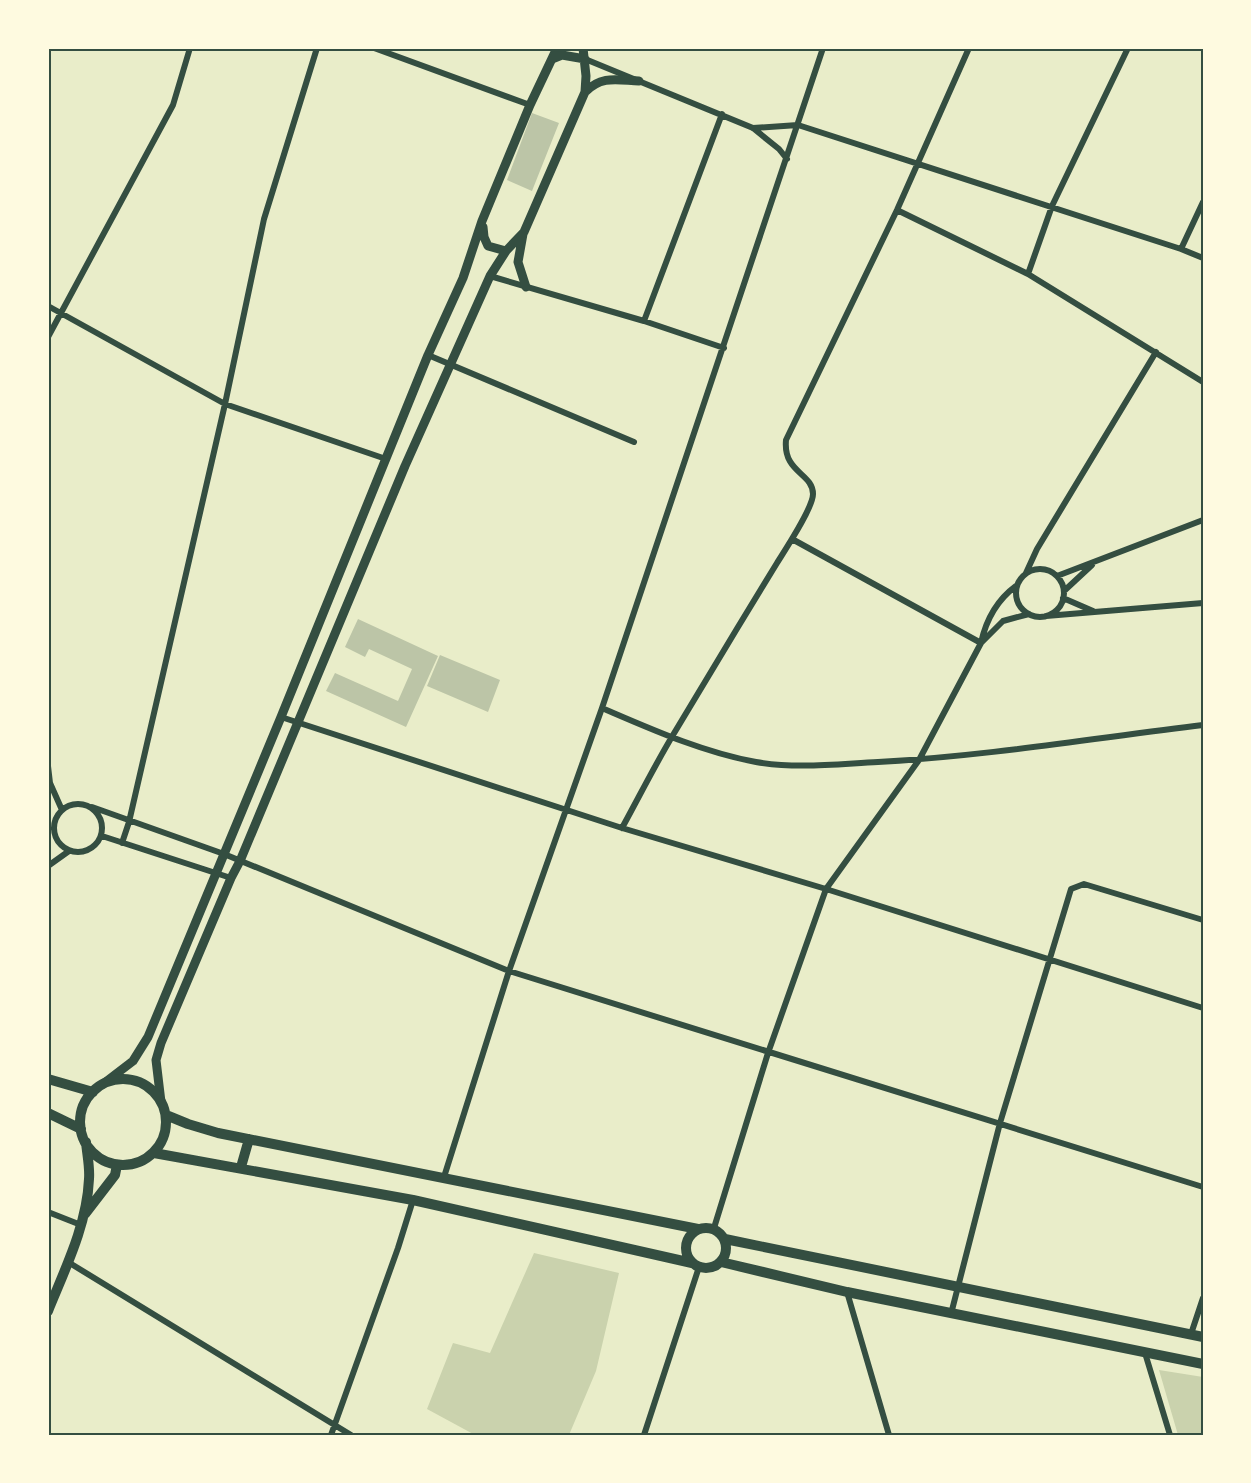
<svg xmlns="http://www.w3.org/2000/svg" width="1251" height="1483" viewBox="0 0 1251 1483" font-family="Helvetica,sans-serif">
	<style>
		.green { fill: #cad2ad }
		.building { fill: #bcc5a7 }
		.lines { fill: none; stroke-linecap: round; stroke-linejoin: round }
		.service { stroke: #344e41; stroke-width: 3 }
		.minor { stroke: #344e41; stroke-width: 6 }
		.secondary { stroke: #344e41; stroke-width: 9 }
		.primary { stroke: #344e41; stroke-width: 10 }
		.neatline { fill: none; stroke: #344e41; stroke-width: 2 }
	</style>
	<rect width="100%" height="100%" fill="#e9edc9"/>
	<path class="green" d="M534 1253 619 1273 596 1371 569 1435H475L427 1409 453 1343 490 1353Z
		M1159 1370 1203 1377V1435H1178Z"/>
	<path class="building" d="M532 113 559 123 532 191 507 180Z
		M358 619 438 656 406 727 326 691 335 673 398 701 412 669 369 649 365 657 345 647Z
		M440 655 500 680 488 712 427 686Z"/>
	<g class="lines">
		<path class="service" d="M48 828 54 829"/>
		<path class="minor" d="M374 48 530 105
			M585 59 753 128 779 149 787 159
			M753 128 798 125 1181 249 1203 258
			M897 210 1028 274 1203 382
			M1181 249 1203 202
			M1028 274 1052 206 1128 48
			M490 276 644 321 724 348
			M48 306 225 404 386 459
			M644 321 722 114
			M48 337 173 105 190 48
			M428 355 634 442
			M792 539 981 643
			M1016 593a24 24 0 1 1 48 0a24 24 0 1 1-48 0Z
			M1026 573 1037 549 1156 352
			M1057 576 1203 520
			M1064 591 1092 565
			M1063 598 1093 611
			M1046 616 1203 603
			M981 643 1003 621 1029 614
			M602 708C651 729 702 752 756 762 796 769 837 764 878 762 987 756 1095 738 1203 725
			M281 717 622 828 826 889 1203 1008
			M48 766 50 783 62 810
			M54 828a24 24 0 1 1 48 0a24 24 0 1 1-48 0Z
			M92 807 224 854 509 971 1203 1187
			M622 828C639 797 655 765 673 735 707 678 742 620 777 563 785 550 813 508 813 494 813 473 783 473 786 440L897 210 969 48
			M102 836 231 878
			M122 843 129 822 225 404 264 219 317 48
			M48 866 69 851
			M444 1177 509 971 602 708 823 48
			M48 1212 81 1225
			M714 1228 768 1053 826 889 919 760 981 643C986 620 997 600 1016 586
			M68 1262 351 1435
			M847 1292 889 1435
			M951 1314 1000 1123 1071 889 1084 884 1203 920
			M1191 1334 1203 1298
			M1145 1353 1170 1435
			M331 1435 398 1248 413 1200
			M644 1435 699 1267"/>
		<path class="secondary" d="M552 59 562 55 585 59
			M585 92C602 75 617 80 639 81
			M483 227 484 237 488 246 506 251
			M523 234 518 262 526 287
			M103 1084 133 1061 148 1037 281 717 428 355 463 278 482 221 530 105 557 48
			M161 1102 156 1060 161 1043 231 878 240 861 405 466 490 276 506 251 524 232 585 92 586 76 583 48"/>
		<path class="primary" d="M48 1079 93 1092
			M80 1122a43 43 0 1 1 86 0a43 43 0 1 1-86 0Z
			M48 1113 81 1129
			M166 1115 188 1124 218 1133 698 1229
			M154 1153 413 1200 692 1263
			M241 1167 249 1139
			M85 1214 115 1175 117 1165
			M686 1248a20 20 0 1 1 40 0a20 20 0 1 1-40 0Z
			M725 1239 1203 1337
			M721 1262 847 1292 1203 1364
			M48 1311C65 1269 87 1225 89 1179 90 1167 87 1154 86 1142"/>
	</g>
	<rect width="1251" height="1483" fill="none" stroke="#fefae0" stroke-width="99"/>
	<rect x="50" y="50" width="1152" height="1384" class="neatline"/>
</svg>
